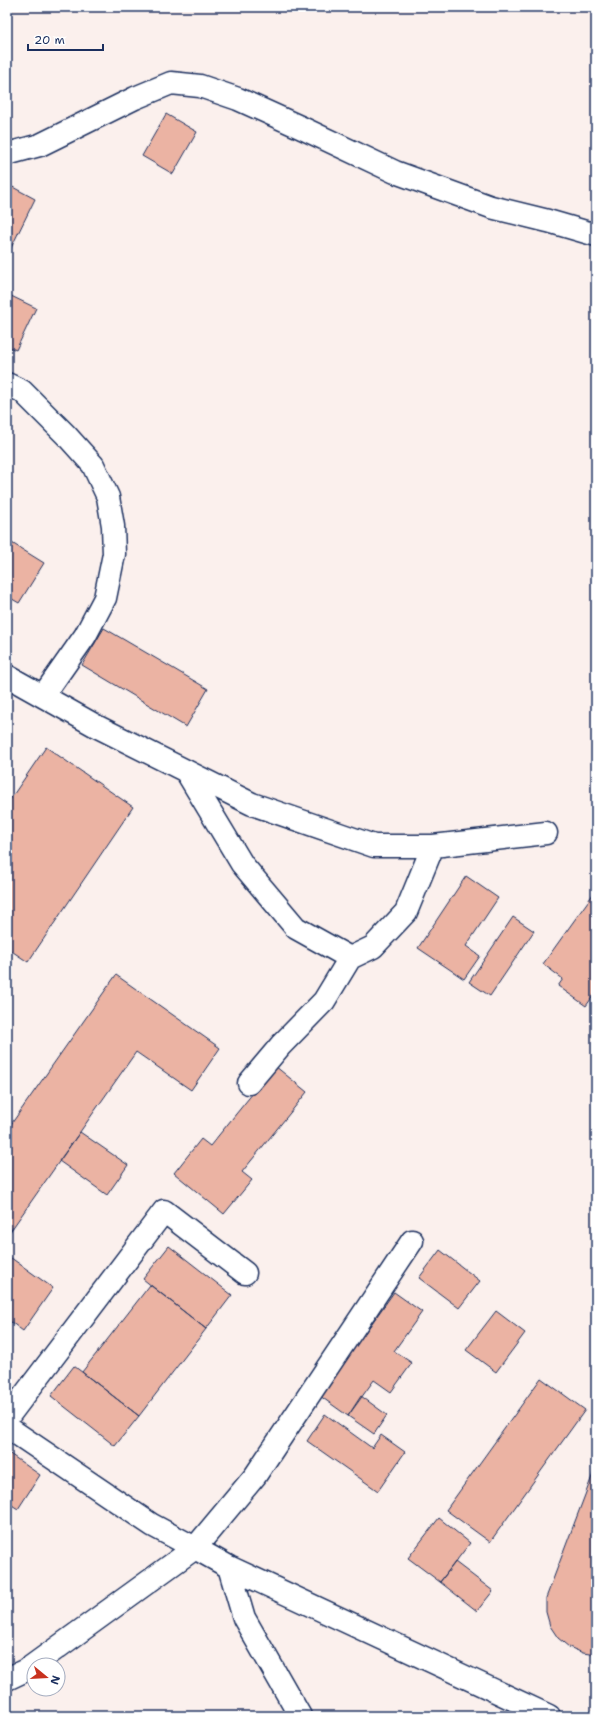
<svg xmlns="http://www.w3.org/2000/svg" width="603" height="1723" viewBox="0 0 603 1723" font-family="'Shantell Sans',sans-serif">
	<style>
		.building { fill: #ebb3a3; stroke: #1b2f5e }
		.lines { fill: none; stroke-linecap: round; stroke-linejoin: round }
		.minor-casing { stroke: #1b2f5e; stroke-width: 25 }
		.minor { stroke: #fff; stroke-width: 22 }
	</style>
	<rect width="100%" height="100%" fill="#fbf0ed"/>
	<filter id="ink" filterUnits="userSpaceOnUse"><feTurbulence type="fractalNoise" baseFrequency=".025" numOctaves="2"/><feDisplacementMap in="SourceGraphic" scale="8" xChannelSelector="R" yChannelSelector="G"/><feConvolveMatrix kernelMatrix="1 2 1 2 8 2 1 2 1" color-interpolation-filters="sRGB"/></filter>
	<g filter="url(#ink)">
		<path class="building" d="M166 114 197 132 173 174 142 156Z
			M7 184 35 199 7 256Z
			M7 294 36 308 16 350 7 346Z
			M7 540 44 563 19 603 7 596Z
			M104 628 208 689 186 727 82 665Z
			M46 747 133 807 28 962 7 948V804Z
			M466 876 498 898 466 946 480 956 464 979 418 948Z
			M596 890V992L586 1006 558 986 563 979 543 964Z
			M513 917 534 931 490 996 469 982Z
			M116 975 220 1048 191 1090 136 1052 7 1236V1130Z
			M275 1066 307 1092 242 1172 252 1180 224 1214 174 1173 201 1139 210 1146Z
			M80 1132 128 1165 107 1195 59 1161Z
			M169 1246 232 1295 206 1329 143 1279Z
			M440 1250 480 1281 459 1308 419 1278Z
			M7 1255 53 1288 23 1331 7 1319Z
			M150 1285 206 1329 139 1416 82 1372Z
			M394 1292 422 1312 394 1351 412 1363 391 1392 374 1380 348 1416 320 1396Z
			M496 1311 525 1333 496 1372 466 1350Z
			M74 1366 139 1416 115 1446 51 1396Z
			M541 1378 585 1410 490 1542 446 1510Z
			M361 1396 387 1415 374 1434 348 1416Z
			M325 1414 372 1448 381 1435 405 1452 378 1491 307 1441Z
			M7 1452 40 1475 18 1509 7 1502Z
			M596 1466V1655L583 1653 569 1647 558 1638 550 1626 546 1612V1598Z
			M439 1518 470 1543 440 1582 408 1558Z
			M455 1562 493 1591 477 1611 440 1582Z"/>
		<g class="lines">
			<g class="minor-casing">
				<path id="minor" d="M7 154 40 145 135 98 171 83 200 86 238 99 302 128 395 172 491 207 548 221 596 235
					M7 384 22 391 66 435 93 465 108 497 113 526 114 554 105 598 85 636 43 696
					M7 676 96 726 252 804 374 846H433L546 833
					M186 771 242 864 296 928 350 958 373 947 406 912 433 846
					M249 1083 281 1045 324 1001 350 958
					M7 1418 164 1211 245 1273
					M7 1427 152 1525 195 1548 255 1476 412 1241
					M229 1567 244 1618 300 1716
					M7 1679 28 1669 195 1548 229 1567 549 1716"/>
			</g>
			<use href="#minor" class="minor"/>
		</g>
	</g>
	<rect width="603" height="1723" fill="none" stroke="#fff" stroke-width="24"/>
	<rect x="12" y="12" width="579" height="1699" fill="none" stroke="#1b2f5e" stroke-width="1.5" filter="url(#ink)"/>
	<g transform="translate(46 1677) rotate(108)"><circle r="19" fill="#ffffff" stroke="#a4acbf"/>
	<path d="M0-3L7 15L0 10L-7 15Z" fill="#c8321e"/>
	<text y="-6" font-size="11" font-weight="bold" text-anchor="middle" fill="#1b2f5e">N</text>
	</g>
	<path d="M28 44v6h75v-6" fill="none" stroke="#1b2f5e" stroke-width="2"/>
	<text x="34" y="44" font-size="12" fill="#1b2f5e" stroke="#ffffff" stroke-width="3" paint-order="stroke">20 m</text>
</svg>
